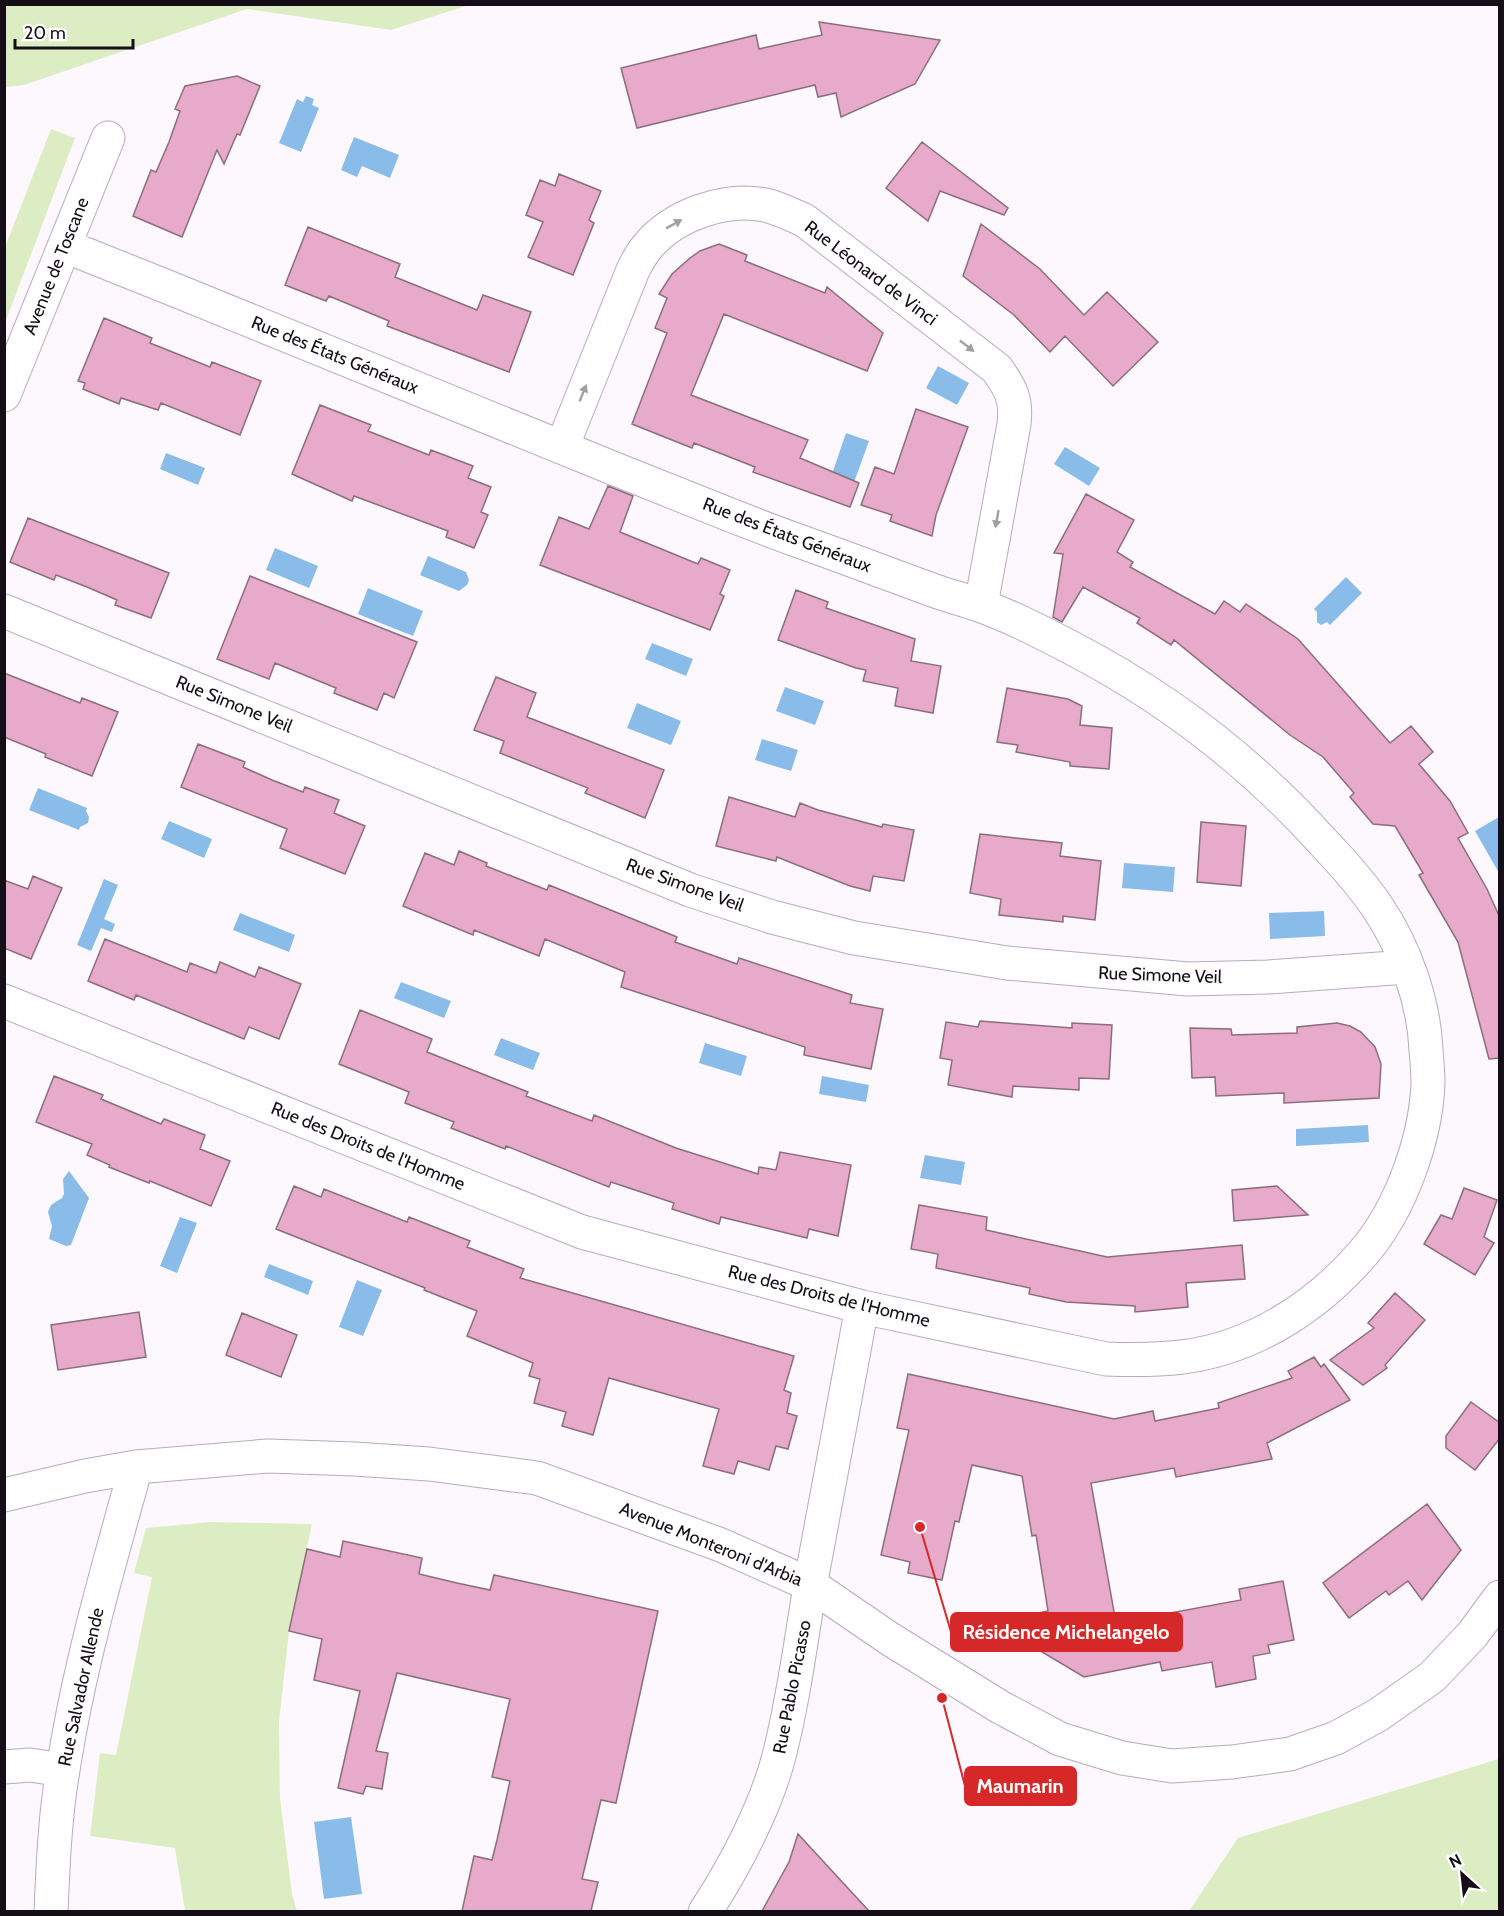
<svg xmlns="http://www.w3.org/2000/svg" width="1504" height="1916" viewBox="0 0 1504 1916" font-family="Cabin,sans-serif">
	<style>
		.green { fill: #ddedc3 }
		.water { fill: #89bce8 }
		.building { fill: #e7aaca; stroke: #8b6e7d; stroke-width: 1.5 }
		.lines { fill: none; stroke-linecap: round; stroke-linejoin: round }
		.minor-casing { stroke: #b9a8c2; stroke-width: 35 }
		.minor { stroke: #fff; stroke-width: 33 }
		.oneway { fill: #a19fa3 }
		.labels { text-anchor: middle; stroke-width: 4.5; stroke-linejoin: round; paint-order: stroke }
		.street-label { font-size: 18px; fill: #150e18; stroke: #fff }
		.leader { fill: none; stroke: #d62828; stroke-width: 2 }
		.callout-dot { fill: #d62828; stroke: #fff; stroke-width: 2 }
		.callout { fill: #d62828; stroke: #d62828; stroke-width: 2 }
		.callout-label { font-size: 20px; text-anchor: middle; font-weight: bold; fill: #fff }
	</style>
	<rect width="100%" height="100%" fill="#fcf8fe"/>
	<path class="green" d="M4 5 5 4 469 5 391 30 247 9 24 85 5 87Z
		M51 129 75 138 5 323V247Z
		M212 1522 312 1524 289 1631 279 1722 280 1798 292 1894 297 1911H185L175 1848 90 1836 100 1753 116 1755 152 1577 134 1573 146 1528Z
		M1499 1759V1911H1189L1238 1838Z"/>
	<path class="water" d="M306 96 314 99 312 105 319 108 301 152 279 143 297 99 303 102Z
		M354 137 399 155 390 178 362 166 357 177 341 170Z
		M938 366 969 383 957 405 926 388Z
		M846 433 869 441 853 485 831 477Z
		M1065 447 1100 468 1089 486 1054 464Z
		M166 453 205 468 198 485 160 469Z
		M275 548 318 566 309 588 266 570Z
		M428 556 466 572 469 580 467 585 459 591 420 575Z
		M1346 577 1362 593 1330 625 1327 622 1321 625 1317 622V612L1314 609Z
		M368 588 423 611 413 636 358 614Z
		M652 643 693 659 686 676 645 659Z
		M785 687 824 701 815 725 776 711Z
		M637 703 681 721 671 745 627 728Z
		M762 739 798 750 791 771 755 760Z
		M38 788 87 808 86 811 89 817 88 823 80 827 79 830 29 810Z
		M1499 817V873L1475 831Z
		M169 821 212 839 204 858 161 839Z
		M1124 863 1175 867 1173 892 1122 888Z
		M104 879 118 885 104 919 115 924 112 932 101 928 91 951 77 945Z
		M1324 911 1325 936 1270 939 1269 913Z
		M240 913 295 935 289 952 233 930Z
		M401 982 451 1001 444 1018 394 998Z
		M501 1038 540 1053 533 1070 494 1055Z
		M705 1043 747 1056 741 1076 699 1063Z
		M822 1076 869 1085 866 1102 819 1094Z
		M1368 1125 1369 1142 1296 1146V1129Z
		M925 1155 965 1162 961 1185 920 1178Z
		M69 1171 89 1198 71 1245 66 1246 49 1239 52 1226 48 1212 51 1205 62 1198 64 1194 63 1179Z
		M180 1217 197 1223 177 1273 160 1266Z
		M269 1264 313 1281 308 1295 264 1277Z
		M357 1280 382 1290 363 1336 339 1327Z
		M351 1817 362 1894 324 1899 314 1822Z"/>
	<path class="building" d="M819 22 940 40 915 84 841 117 836 93 818 97 815 85 637 128 621 68 756 35 759 49 822 35Z
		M237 76 260 86 240 135 237 134 224 164 217 150 182 237 133 216 151 170 156 172 169 142 180 111 175 109 185 86Z
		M922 142 1008 208 1004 215 940 191 928 221 886 188Z
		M559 174 601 191 589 220 594 223 573 275 528 257 543 222 526 215 540 180 555 186Z
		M981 224 1040 269 1084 315 1107 292 1158 342 1113 386 1065 336 1050 352 1014 315 963 276Z
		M308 227 400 264 395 277 477 310 483 295 531 312 509 372 387 326 389 321 329 296 326 301 285 285Z
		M719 244 747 255 745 261 825 293 827 287 883 333 867 371 724 314 691 395 808 440 800 458 859 483 850 507 753 472 755 467 694 443 692 448 632 424 667 333 655 328 667 298 659 294 672 274 690 258 700 251Z
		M104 318 152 338 150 343 210 367 212 362 261 381 240 435 161 403 158 410 121 398 119 404 83 389 85 383 78 381Z
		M320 405 371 425 368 431 429 455 431 450 473 466 468 478 491 487 481 512 488 515 474 548 446 537 448 531 354 496 352 501 292 474Z
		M916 409 968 427 936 515 932 536 890 521 892 515 861 505 875 467 894 474Z
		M608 486 633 496 620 532 698 564 701 558 730 570 720 594 724 596 710 630 540 565 559 517 589 529Z
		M1086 494 1134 520 1117 552 1133 562 1130 567 1215 614 1224 601 1240 612 1246 604 1298 639 1390 743 1411 726 1433 752 1419 764 1450 801 1468 833 1458 838 1487 889 1500 918V1058L1489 1059 1458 942 1419 875 1423 873 1395 826 1373 824 1350 797 1354 793 1323 757 1290 735 1174 640 1171 645 1137 623 1140 618 1083 587 1062 622 1053 617 1063 554 1054 553Z
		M28 518 169 573 151 618 115 605 117 600 87 587 56 575 54 580 10 562Z
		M250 576 417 642 394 698 384 693 377 710 334 693 336 688 275 663 269 679 217 659Z
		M796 590 828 602 826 608 915 639 911 661 941 666 933 713 895 706 898 688 863 681 866 670 856 668 778 640Z
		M4 673 80 703 82 698 118 712 92 776 45 757 46 754 4 737Z
		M496 677 536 693 527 717 664 770 645 818 585 793 588 788 500 753 504 741 474 730Z
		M1007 688 1068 699 1082 706 1080 725 1112 728 1109 769 1070 766V762L1016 752 1018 745 997 742Z
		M198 744 245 762 243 767 272 780 303 792 305 787 339 800 334 813 365 826 345 874 280 848 287 829 181 787Z
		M729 797 795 817 800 803 818 810 882 827 883 824 914 830 904 881 873 876 870 891 850 886 777 857 776 861 716 846Z
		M1201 822 1246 826 1241 886 1197 882Z
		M980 834 1062 843 1060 856 1101 861 1095 920 1063 916V922L999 915 1001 899 970 893Z
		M459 851 487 863 486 866 547 890 549 885 677 937 675 942 737 964 739 958 852 995 850 1003 883 1009 871 1069 804 1055 805 1047 621 987 625 972 545 939 539 956 474 930 473 935 403 906 425 853 454 865Z
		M33 876 62 888 31 959 4 948V880L28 889Z
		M105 939 187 972 190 963 216 973 220 962 255 977 259 967 301 984 279 1039 249 1027 244 1039 136 995 134 1000 88 981Z
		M360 1010 432 1039 427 1052 528 1092 526 1096 592 1121 594 1115 676 1148 758 1174 759 1167 776 1170 780 1152 851 1165 838 1236 809 1229 807 1238 721 1217 719 1224 672 1209 674 1203 611 1182 609 1187 506 1146 505 1149 451 1128 454 1122 405 1103 409 1092 339 1064Z
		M980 1021 1072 1028V1023L1112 1025 1109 1079 1079 1078V1090L1013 1086 1012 1097 948 1085 952 1060 940 1058 946 1022 978 1027Z
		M1337 1023 1350 1026 1361 1032 1375 1047 1381 1064 1379 1098 1284 1103V1093L1216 1096 1215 1077 1192 1078 1190 1028 1231 1029 1232 1035 1297 1033V1027Z
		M54 1076 103 1095 101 1099 161 1124 164 1119 205 1135 200 1149 230 1161 211 1206 150 1181 149 1183 109 1167 110 1165 87 1155 92 1144 36 1122Z
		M294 1186 321 1197 324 1189 407 1222 409 1217 470 1241 467 1247 524 1269 520 1278 794 1356 784 1390 791 1393 787 1413 797 1416 788 1449 776 1446 769 1470 738 1461 734 1474 703 1466 719 1409 609 1378 593 1435 562 1426 566 1412 534 1403 540 1379 529 1376 533 1363 467 1336 477 1311 424 1290 425 1288 276 1229Z
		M1277 1186 1308 1215 1234 1221 1232 1190Z
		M1464 1188 1497 1200 1484 1237 1494 1243 1475 1275 1424 1244 1441 1215 1452 1219Z
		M919 1205 987 1217 986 1230 1107 1257 1242 1245 1245 1279 1186 1283 1188 1307 1135 1312V1306L1066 1302 1029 1294 1030 1288 936 1268 938 1254 911 1249Z
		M1395 1293 1425 1320 1385 1365 1387 1368 1363 1385 1330 1360 1374 1328 1368 1323Z
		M139 1312 146 1357 58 1370 51 1325Z
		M242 1313 297 1335 281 1377 226 1355Z
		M1314 1357 1321 1367 1324 1364 1350 1400 1267 1443 1272 1459 1176 1477 1174 1468 1091 1483 1116 1623 1241 1600 1239 1589 1283 1581 1294 1640 1268 1645 1270 1653 1253 1656 1256 1679 1216 1687 1212 1662 1162 1671 1160 1662 1084 1677 1022 1640 1018 1617 1048 1611 1036 1535 1032 1536 1022 1476 972 1465 959 1522 955 1521 942 1580 908 1573 910 1562 881 1555 909 1430 897 1428 908 1374 1114 1419 1153 1411 1155 1421 1219 1408 1218 1403 1292 1378 1288 1371Z
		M1471 1402 1500 1423V1438L1475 1470 1446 1448V1436Z
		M1427 1504 1461 1550 1422 1600 1408 1581 1389 1595 1386 1591 1349 1618 1323 1583Z
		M343 1541 422 1558 419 1574 457 1583 490 1590 494 1575 658 1611 616 1803 601 1800 582 1879 598 1882 591 1911H462L474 1856 492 1860 497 1840 510 1781 492 1777 510 1699 397 1673 376 1751 388 1753 382 1789 366 1786 363 1794 338 1788 360 1691 314 1680 322 1639 289 1631 307 1549 340 1557Z
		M798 1834 869 1911H762L789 1862Z"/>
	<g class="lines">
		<g class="minor-casing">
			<path id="minor" d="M4 395 108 138
				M562 447 633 270C637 262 642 253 648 246 674 215 725 197 765 205 779 208 791 215 804 220L997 369C1011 389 1017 400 1014 424L981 605
				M4 611 690 890 772 917 854 938 1007 963 1188 979 1268 977 1407 967
				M4 1001 582 1232 862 1307 1106 1359C1131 1360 1157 1360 1182 1357 1254 1348 1318 1306 1364 1252 1401 1209 1426 1138 1428 1083 1428 1072 1427 1061 1426 1050 1424 1002 1405 948 1378 908 1362 884 1343 863 1323 842 1251 762 1163 695 1068 646 1039 631 1010 616 979 605 966 600 952 597 938 592 891 575 844 557 796 540 735 518 676 493 615 469 432 395 249 319 65 246
				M4 1495 85 1476 136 1467 268 1456 355 1459 429 1464 537 1478 721 1545 811 1585 890 1639 1000 1707 1060 1739 1122 1758 1172 1766 1232 1762 1290 1754 1336 1738 1378 1715 1432 1677 1472 1635 1500 1597
				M4 1767 30 1765 63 1770
				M51 1912C53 1864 55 1816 63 1770 79 1667 108 1567 136 1467
				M705 1912C734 1868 766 1807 779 1756 794 1698 801 1639 811 1581 828 1490 845 1398 862 1307"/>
		</g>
		<use href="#minor" class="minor"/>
	</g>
	<defs><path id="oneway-solid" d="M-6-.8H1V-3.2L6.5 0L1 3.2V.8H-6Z" transform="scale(1.5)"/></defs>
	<g class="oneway">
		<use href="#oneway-solid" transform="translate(674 224) rotate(-29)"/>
		<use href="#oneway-solid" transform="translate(967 346) rotate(38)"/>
		<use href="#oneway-solid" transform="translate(583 393) rotate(-68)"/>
		<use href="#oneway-solid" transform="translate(997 519) rotate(100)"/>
	</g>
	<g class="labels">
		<g class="street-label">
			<text transform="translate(56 266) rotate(-68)" y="6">Avenue de Toscane</text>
			<text transform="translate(871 273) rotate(37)" y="6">Rue Léonard de Vinci</text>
			<text transform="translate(335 355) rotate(22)" y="6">Rue des États Généraux</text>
			<text transform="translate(787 535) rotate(21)" y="6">Rue des États Généraux</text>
			<text transform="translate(234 704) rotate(22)" y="6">Rue Simone Veil</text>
			<text transform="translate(685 885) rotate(20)" y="6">Rue Simone Veil</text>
			<text transform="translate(1160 975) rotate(2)" y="6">Rue Simone Veil</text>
			<text transform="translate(368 1146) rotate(22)" y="6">Rue des Droits de l'Homme</text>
			<text transform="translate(829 1296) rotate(14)" y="6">Rue des Droits de l'Homme</text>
			<text transform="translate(711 1544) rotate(22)" y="6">Avenue Monteroni d'Arbia</text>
			<text transform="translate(81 1687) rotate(-78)" y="6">Rue Salvador Allende</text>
			<text transform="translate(792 1687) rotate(-79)" y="6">Rue Pablo Picasso</text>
		</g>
	</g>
	<path class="leader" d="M920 1527L951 1632M942 1698L965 1786"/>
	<g class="callout-dot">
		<circle cx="920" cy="1527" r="6"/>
		<circle cx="942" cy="1698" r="6"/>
	</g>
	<g class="callout">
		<rect x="951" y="1613" width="231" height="38" rx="6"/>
		<rect x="965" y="1767" width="111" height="38" rx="6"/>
	</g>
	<g class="callout-label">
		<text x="1066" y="1639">Résidence Michelangelo</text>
		<text x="1020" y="1793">Maumarin</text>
	</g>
	<rect width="1504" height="1916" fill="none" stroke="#150e18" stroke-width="12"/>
	<g transform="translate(1462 1874) rotate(333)" stroke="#ffffff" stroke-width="4.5" paint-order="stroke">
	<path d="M0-4.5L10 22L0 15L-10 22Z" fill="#150e18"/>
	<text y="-9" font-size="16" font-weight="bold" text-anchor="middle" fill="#150e18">N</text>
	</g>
	<path d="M15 39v9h118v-9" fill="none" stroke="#150e18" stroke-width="3"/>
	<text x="24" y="39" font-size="18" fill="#150e18" stroke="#ffffff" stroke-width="4.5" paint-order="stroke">20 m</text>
</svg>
